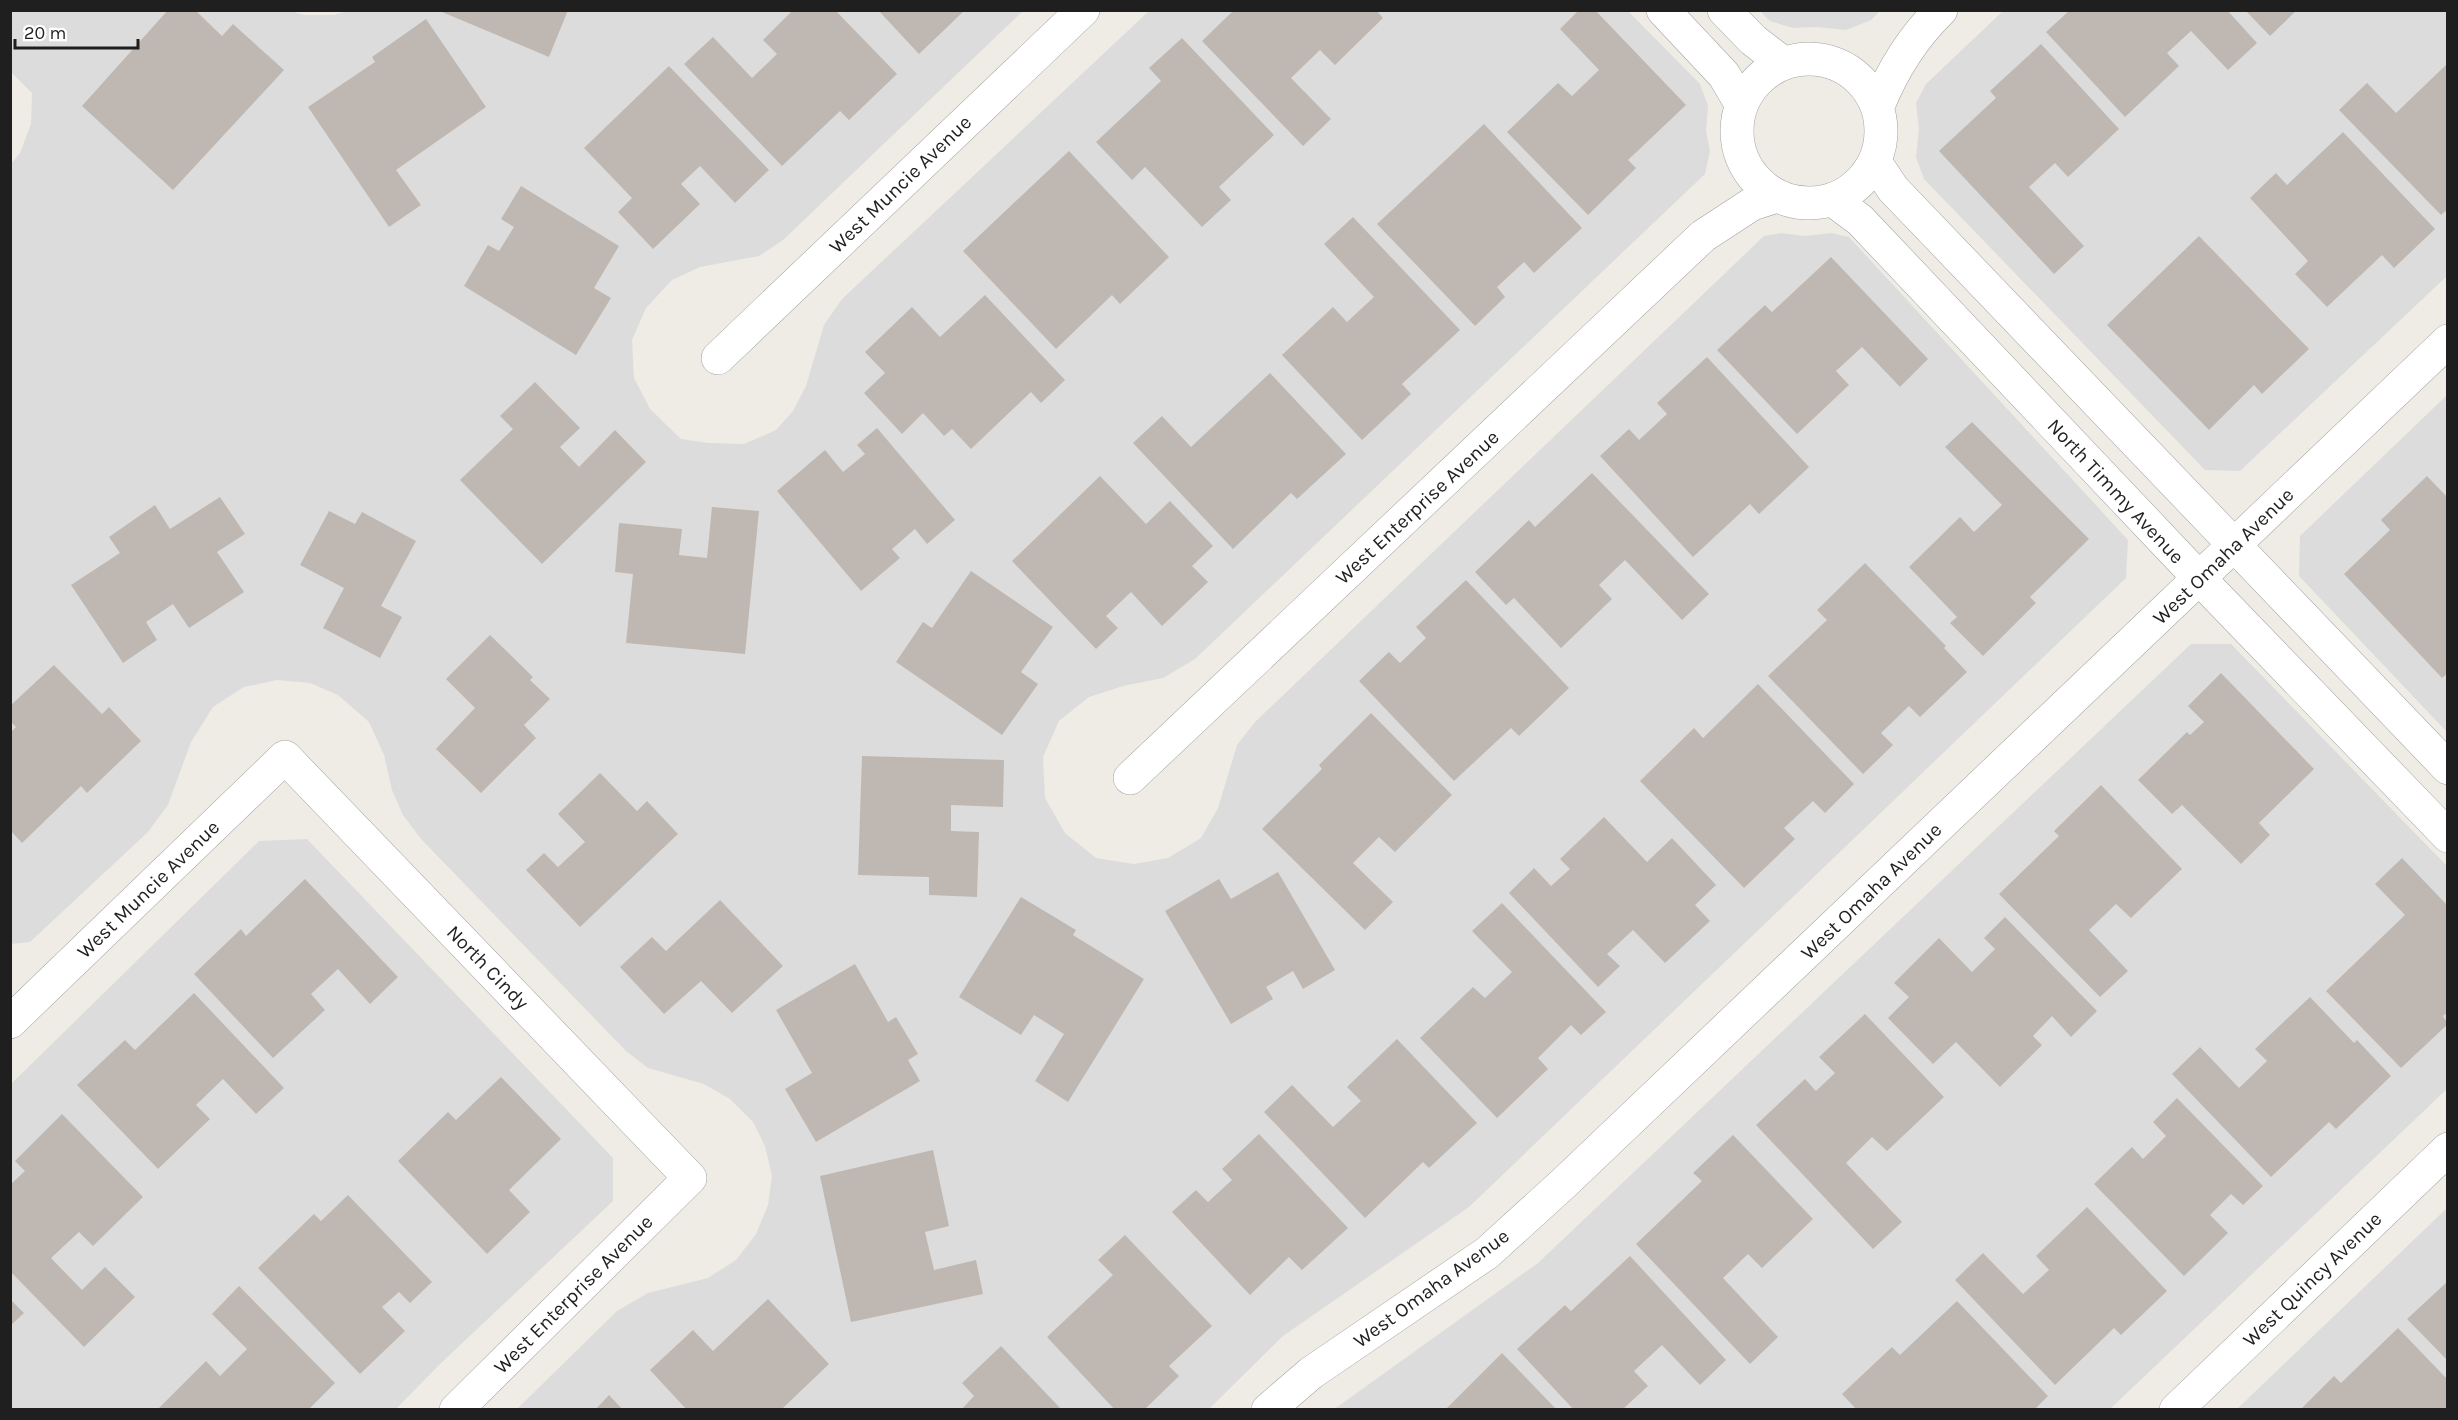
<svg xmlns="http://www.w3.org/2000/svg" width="2458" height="1420" viewBox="0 0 2458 1420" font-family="Karla,sans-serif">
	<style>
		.residential { fill: #dddcdc }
		.building { fill: #bfb8b2 }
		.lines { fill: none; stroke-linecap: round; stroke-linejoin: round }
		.minor-casing { stroke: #a3a3a3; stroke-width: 34 }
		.minor { stroke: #fff; stroke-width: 33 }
		.labels { text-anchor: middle; stroke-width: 4.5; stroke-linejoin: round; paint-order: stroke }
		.street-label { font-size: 20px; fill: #1f1f1f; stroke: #fff }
	</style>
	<rect width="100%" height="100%" fill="#efece6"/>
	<path class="residential" d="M287 10 304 15H334L350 10 1023 11 783 240 759 256 700 267 672 280 646 308 632 340 634 378 650 409 681 439 708 443 744 444 776 430 793 411 806 386 824 325 842 299 1149 11H1628L1700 84 1708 106 1706 131 1710 151 1705 174 1195 659 1163 678 1123 686 1089 697 1059 721 1043 757 1045 798 1065 833 1096 858 1134 864 1168 858 1201 838 1218 808 1237 745 1255 722 1764 236 1781 233 1805 236 1831 233 1849 237 2128 540 2126 578 1469 1207 1283 1336 1209 1409H517L617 1311 648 1293 708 1278 736 1260 756 1234 768 1205 772 1176 765 1146 753 1122 730 1099 704 1084 648 1068 626 1051 422 840 403 815 392 790 384 755 369 722 338 695 310 683 277 680 244 687 213 707 191 742 168 805 148 832 30 942 11 944 10 165 20 153 31 124 32 93 11 72V11Z
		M1760 11H1880L1871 20 1846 30 1817 27 1793 28 1770 21Z
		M2003 11H2447V276L2240 471 2205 470 1924 179 1916 157 1919 129 1916 103 1926 84Z
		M2447 395V732L2299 576 2300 536Z
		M2191 644H2231L2447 866V1089L2110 1409 1333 1410 1538 1263Z
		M307 839 613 1158V1201L439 1365 396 1409H11L10 1085 259 841Z
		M2447 1208V1409H2237Z"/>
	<path class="building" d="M168 10H195L222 36 233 24 284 70 173 190 82 106Z
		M442 10H568L549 57 442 12Z
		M793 10H835L897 74 849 120 840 111 782 166 684 64 713 37 752 78 777 54 763 40Z
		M878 10H965L919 54Z
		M1234 10H1376L1383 18 1335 65 1320 50 1291 78 1331 119 1303 146 1202 41Z
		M1579 10H1595L1686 105 1628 160 1636 168 1588 215 1507 132 1558 83 1572 96 1599 70 1560 29Z
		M2070 10H2227L2257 43 2228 70 2191 31 2167 53 2179 66 2125 117 2046 32Z
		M2245 10H2297L2270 36Z
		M426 19 486 107 396 170 421 205 389 227 308 107 375 62 372 57Z
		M1182 38 1274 135 1219 187 1231 200 1202 227 1145 167 1132 180 1096 142 1161 81 1149 68Z
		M2041 44 2119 129 2068 177 2055 163 2029 187 2084 246 2054 274 1939 151 1996 98 1990 91Z
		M2448 63V209L2441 215 2339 110 2367 83 2396 113Z
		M669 66 769 170 735 203 700 166 681 184 700 204 653 249 618 212 632 198 584 148Z
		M1484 124 1582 228 1534 273 1524 262 1497 287 1505 297 1475 326 1377 224Z
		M2343 132 2435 229 2394 268 2382 255 2327 307 2295 274 2308 261 2250 198 2276 173 2287 185Z
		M1069 151 1169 257 1120 304 1112 295 1056 349 963 251Z
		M521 186 619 246 594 288 611 298 576 355 464 286 488 245 499 251 514 227 501 219Z
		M1353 217 1460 330 1402 384 1411 394 1362 440 1282 355 1333 307 1347 322 1374 297 1324 244Z
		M2199 236 2309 349 2262 394 2254 385 2209 430 2107 325Z
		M1831 257 1928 359 1900 387 1862 347 1836 371 1849 385 1797 434 1717 350 1765 305 1772 312Z
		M985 295 1065 380 1041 403 1031 392 971 449 952 429 944 436 923 413 902 434 864 393 885 373 865 352 912 307 940 337Z
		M1707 357 1809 467 1759 514 1750 504 1693 557 1600 456 1629 429 1639 440 1667 414 1657 403Z
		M1270 373 1346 454 1297 499 1291 493 1233 549 1133 443 1162 416 1191 447Z
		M535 382 580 428 560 447 579 467 615 430 646 462 542 564 460 480 513 429 500 416Z
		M1972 422 2089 539 2030 597 2036 603 1983 656 1950 623 1957 617 1909 567 1960 517 1974 532 2002 505 1945 447Z
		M877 428 955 520 927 544 915 529 892 549 900 558 861 591 777 491 825 450 843 472 865 454 857 445Z
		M1592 473 1709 594 1682 620 1625 560 1599 585 1612 599 1561 648 1514 598 1506 605 1475 572 1529 520 1535 527Z
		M1100 476 1146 524 1170 501 1213 546 1192 566 1208 582 1162 626 1131 592 1106 616 1118 628 1096 649 1012 561Z
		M2427 476 2448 498V673L2442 678 2344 574 2390 530 2381 520Z
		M220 497 245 534 217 552 244 592 189 628 173 604 146 622 157 640 123 663 71 585 120 553 109 537 155 505 170 529Z
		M712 507 759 511 745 654 626 643 633 574 615 572 619 523 682 529 679 555 707 558Z
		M329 511 355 524 362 512 416 541 381 606 402 617 380 658 323 628 344 588 300 565Z
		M1865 563 1946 646 1944 648 1967 672 1920 717 1909 706 1881 733 1893 745 1863 774 1768 676 1827 620 1817 610Z
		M971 571 1053 627 1021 672 1038 684 1002 735 896 662 923 622 932 628Z
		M1466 580 1569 688 1519 736 1511 728 1454 781 1359 681 1389 652 1400 663 1426 638 1416 627Z
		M490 635 533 677 530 680 550 699 524 725 536 738 481 793 436 749 475 708 446 679Z
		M54 665 102 714 109 707 141 741 87 793 81 786 22 843 10 830V733L16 727 10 721V706Z
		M2221 673 2314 769 2259 823 2270 835 2241 864 2182 805 2172 814 2138 780 2187 732 2190 735 2204 722 2188 706Z
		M1758 684 1854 784 1825 813 1813 801 1784 828 1795 839 1744 888 1640 781 1694 728 1703 738Z
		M1371 713 1452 795 1395 852 1379 837 1353 863 1393 902 1365 930 1262 829 1322 769 1319 765Z
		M862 756 1004 760 1003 807 951 805V831L979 832 977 897 929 895V877L858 875Z
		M600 773 637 811 647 801 678 834 580 927 526 870 544 853 558 867 585 842 558 814Z
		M2101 785 2182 869 2131 918 2116 904 2089 930 2128 971 2100 997 1999 894 2059 836 2054 831Z
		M1604 817 1647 862 1672 838 1716 885 1695 905 1710 921 1665 963 1633 930 1607 954 1620 966 1598 987 1509 893 1534 868 1551 886 1570 869 1560 859Z
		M2402 858 2448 906V1012L2443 1016 2448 1024 2401 1068 2326 991 2405 915 2375 884Z
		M1278 872 1335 970 1303 989 1293 971 1266 987 1273 999 1231 1024 1165 911 1219 879 1231 899Z
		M305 879 398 977 370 1004 338 969 311 994 325 1010 273 1058 194 974 241 929 246 936Z
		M1021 897 1076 930 1073 935 1144 979 1068 1102 1035 1081 1064 1034 1034 1015 1021 1035 959 997Z
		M720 900 783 966 732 1013 701 981 664 1014 620 967 652 937 666 951Z
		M1502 903 1606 1012 1581 1035 1571 1025 1538 1058 1548 1069 1497 1118 1420 1038 1473 987 1485 998 1512 972 1472 931Z
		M2005 917 2097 1011 2071 1037 2052 1016 2033 1036 2042 1045 2000 1087 1956 1042 1933 1064 1888 1018 1909 997 1894 983 1939 938 1972 972 1995 949 1984 938Z
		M855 964 888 1022 896 1017 918 1054 908 1060 920 1081 816 1142 785 1089 812 1073 776 1010Z
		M194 993 284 1088 256 1114 223 1079 196 1105 210 1119 158 1169 77 1085 125 1040 135 1050Z
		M2310 997 2354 1043 2357 1040 2391 1076 2336 1129 2329 1122 2271 1177 2172 1074 2200 1047 2239 1088 2267 1061 2255 1049Z
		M1865 1014 1944 1097 1887 1151 1872 1137 1846 1163 1902 1222 1873 1249 1756 1125 1805 1079 1816 1091 1835 1073 1819 1057Z
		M1397 1039 1477 1123 1429 1168 1423 1162 1365 1218 1264 1112 1292 1085 1333 1127 1361 1101 1347 1087Z
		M501 1077 561 1139 509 1190 530 1212 487 1254 398 1161 448 1112 456 1120Z
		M2177 1098 2263 1186 2243 1205 2231 1194 2210 1215 2228 1233 2184 1276 2094 1184 2132 1147 2143 1159 2166 1136 2153 1122Z
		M62 1114 143 1197 93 1246 79 1232 51 1258 82 1290 105 1267 135 1297 84 1347 10 1271V1185L25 1171 15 1161Z
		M1259 1134 1348 1228 1302 1270 1289 1257 1250 1295 1172 1212 1196 1190 1208 1202 1232 1180 1222 1169Z
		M1733 1135 1813 1219 1762 1268 1748 1254 1723 1278 1778 1337 1750 1364 1636 1244 1702 1181 1693 1173Z
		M933 1150 949 1226 925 1232 934 1270 976 1260 983 1294 851 1322 820 1176Z
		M348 1195 432 1282 410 1303 399 1292 382 1307 405 1331 360 1374 258 1268 314 1214 321 1221Z
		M2087 1207 2167 1291 2121 1335 2114 1328 2055 1385 1955 1280 1983 1253 2023 1294 2049 1270 2036 1256Z
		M1125 1235 1212 1326 1169 1366 1179 1376 1144 1410H1115L1047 1337 1113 1275 1098 1260Z
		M1630 1256 1726 1360 1700 1385 1662 1345 1634 1371 1648 1386 1622 1410H1574L1517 1349 1565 1305 1571 1311Z
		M2448 1281V1361L2407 1319Z
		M239 1286 335 1383 308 1410H157L206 1361 220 1376 247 1349 212 1314Z
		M10 1299 24 1313 10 1326Z
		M768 1299 829 1364 783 1408 785 1410H687L650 1370 693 1330 713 1351Z
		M1957 1301 2048 1396 2034 1410H1857L1842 1394 1892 1347 1900 1355Z
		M2398 1328 2448 1380V1410H2300L2334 1376 2341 1383Z
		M1001 1346 1062 1410H961L974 1396 962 1383Z
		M1502 1353 1557 1410H1445Z
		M609 1395 623 1410H595Z"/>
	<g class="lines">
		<g class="minor-casing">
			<path id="minor" d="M1663 10 1724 75 1741 104
				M1724 10 1753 40 1783 63
				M1737 131a72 72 0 1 1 144 0a72 72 0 1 1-144 0Z
				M1878 106C1893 69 1912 38 1941 10
				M1875 162 1893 189 2448 768
				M1833 200 1860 220 2199 578 2448 836
				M718 358 1083 10
				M1130 778 1703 236 1752 204 1777 196
				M10 1022 285 757 690 1178 456 1410
				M1268 1410 1311 1373 1487 1253 1564 1183 2448 341
				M2176 1410 2448 1149"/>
		</g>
		<use href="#minor" class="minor"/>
	</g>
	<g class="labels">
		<g class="street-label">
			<text transform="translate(900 184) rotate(-44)" y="7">West Muncie Avenue</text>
			<text transform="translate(2116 491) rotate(47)" y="7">North Timmy Avenue</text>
			<text transform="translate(1417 507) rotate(-43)" y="7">West Enterprise Avenue</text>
			<text transform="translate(2223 556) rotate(-44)" y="7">West Omaha Avenue</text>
			<text transform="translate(148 889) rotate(-44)" y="7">West Muncie Avenue</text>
			<text transform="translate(1871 891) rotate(-44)" y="7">West Omaha Avenue</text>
			<text transform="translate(488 967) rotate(46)" y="7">North Cindy</text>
			<text transform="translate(2312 1279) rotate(-44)" y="7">West Quincy Avenue</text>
			<text transform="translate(1431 1288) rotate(-36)" y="7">West Omaha Avenue</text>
			<text transform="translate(573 1294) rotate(-45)" y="7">West Enterprise Avenue</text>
		</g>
	</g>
	<rect width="2458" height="1420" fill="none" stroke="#1f1f1f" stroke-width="24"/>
	<path d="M15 39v9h123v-9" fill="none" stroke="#1f1f1f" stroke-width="3"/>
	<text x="24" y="39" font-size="18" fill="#1f1f1f" stroke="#ffffff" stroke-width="4.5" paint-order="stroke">20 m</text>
</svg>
